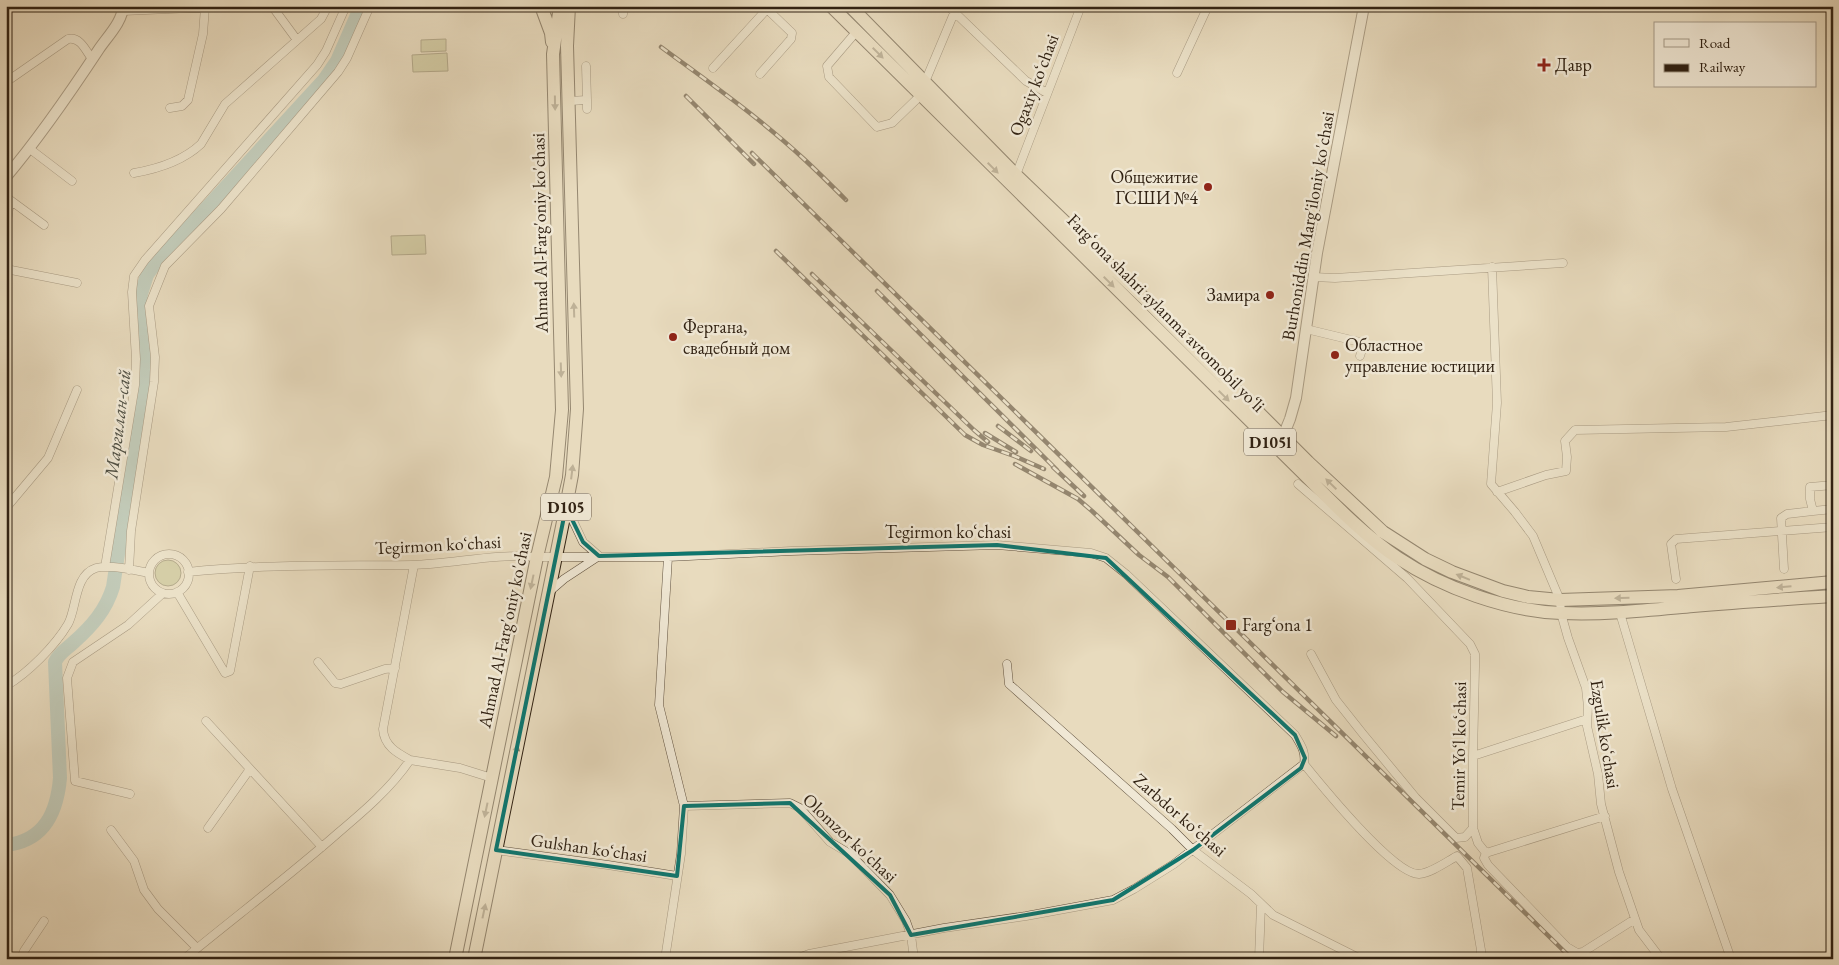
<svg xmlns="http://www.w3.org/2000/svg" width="1839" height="965" viewBox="0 0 1839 965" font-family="'EB Garamond',serif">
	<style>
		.green { fill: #bebe8c; stroke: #787050 }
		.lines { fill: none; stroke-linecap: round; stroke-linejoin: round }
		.river { stroke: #98bab7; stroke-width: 14 }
		.minor-casing { stroke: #5f503e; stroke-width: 9 }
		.tertiary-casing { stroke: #5f503e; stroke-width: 12 }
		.trunk-casing { stroke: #312213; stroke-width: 14 }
		.minor { stroke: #f0e8d5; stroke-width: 8 }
		.tertiary { stroke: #f0e8d5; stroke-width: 10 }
		.trunk { stroke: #e8dbbe; stroke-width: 12 }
		.rail-casing { stroke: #312213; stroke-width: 4.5 }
		.rail { stroke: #f0e8d5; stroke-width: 2.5; stroke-dasharray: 8; stroke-linecap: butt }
		.oneway { fill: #8c7e68 }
		.marked { fill: none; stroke: #0f766e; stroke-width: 4; stroke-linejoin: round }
		.poi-dot { fill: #8f2418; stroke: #f0e8d5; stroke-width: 2 }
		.labels { text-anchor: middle; stroke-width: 5; stroke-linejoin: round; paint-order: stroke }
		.shield { fill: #f0e8d5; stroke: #6a5d4d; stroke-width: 1 }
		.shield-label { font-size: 16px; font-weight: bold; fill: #312213 }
		.poi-label { font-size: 18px; fill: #312213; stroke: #f0e8d5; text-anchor: start }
		.street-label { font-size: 18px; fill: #312213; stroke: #f0e8d5 }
		.water-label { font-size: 19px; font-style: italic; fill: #505044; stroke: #f0e8d5 }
	</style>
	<rect width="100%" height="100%" fill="#e8dbbe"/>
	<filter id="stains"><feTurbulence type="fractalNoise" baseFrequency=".004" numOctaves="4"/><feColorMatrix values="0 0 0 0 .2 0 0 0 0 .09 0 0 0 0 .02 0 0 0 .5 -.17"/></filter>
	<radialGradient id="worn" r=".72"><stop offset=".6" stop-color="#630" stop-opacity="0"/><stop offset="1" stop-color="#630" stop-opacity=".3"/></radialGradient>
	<path class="green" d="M446 39V51L421 52V40Z
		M447 53 448 71 413 72 412 55Z
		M425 235 426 254 392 255 391 236Z
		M155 573a13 13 0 1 1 26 0a13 13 0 1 1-26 0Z"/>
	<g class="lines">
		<path class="river" d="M6 845C45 841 57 812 60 778L55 662C59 653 67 649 74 642 92 626 106 610 113 587L145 377 140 308 141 294 147 275 155 264 324 80 337 61 361 6"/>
		<g class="minor-casing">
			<path id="minor" d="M272 6 297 40
				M948 6 1026 81 1047 93
				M123 11 237 6
				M623 14V6
				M857 31 827 66 829 77 877 127 892 123 921 95
				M586 66 587 100
				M713 68 767 9 766 6
				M1177 73 1208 6
				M760 74 791 39 792 33 767 9
				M6 82 68 39C80 36 86 51 92 59
				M925 82 957 6
				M569 101 587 100V109
				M170 108 182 106 188 100 203 34 205 7
				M30 149 72 181
				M134 173C157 169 184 160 201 144L225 104 321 19 328 6
				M1016 175 1081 6
				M6 196 10 200 44 225
				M6 230 10 200
				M1492 267 1497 403 1491 484 1515 512 1533 536 1560 600 1561 613 1568 638 1586 688 1588 707 1587 726 1598 774 1601 804 1619 872 1639 930 1661 959
				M6 269 77 283
				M1313 277 1335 278 1563 263
				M1306 329 1364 343 1360 356
				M1298 484 1407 578 1470 644 1475 654V667L1473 756V828L1465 837 1456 838 1416 798 1363 734 1336 700 1311 654
				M1833 485 1810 487V499L1813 511 1833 509
				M1497 492 1546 475 1566 471 1567 457 1565 441 1575 430 1726 427 1833 415
				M6 508 48 458 77 390
				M149 574a20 20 0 1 1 40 0a20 20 0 1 1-40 0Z
				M105 567 135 385 136 359 132 292 134 276 145 260 317 65 326 51 346 6
				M1784 569 1781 518 1787 514 1813 511
				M129 570 131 531 154 382 155 357 149 306 165 266 221 209 338 72 347 58 370 6
				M188 572C263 564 337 566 412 565 454 564 495 553 537 557H668L791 551 997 545 1091 553 1106 558 1126 574 1295 735C1301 745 1306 752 1304 764 1321 785 1394 875 1419 874 1431 873 1446 862 1457 856L1467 868 1481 950V959
				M1676 579 1671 544 1676 539 1833 527
				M177 592 225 673 230 671 250 566
				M549 592 564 579 599 556 583 542 567 508
				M1620 613 1672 789 1731 959
				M318 662 335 683 341 684 385 669 395 668
				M1007 664 1009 684 1172 829 1193 850 1251 894 1273 915 1361 959
				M6 686C28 673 55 646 68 624 77 608 74 575 96 568 109 564 135 570 149 573
				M206 721 322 847
				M1473 756 1587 719
				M410 760C397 753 384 746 383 729L414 565
				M130 794 75 781 67 678 73 662 128 625 163 593
				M684 806 790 803 800 808 830 842 850 854 890 895 906 921 911 935 914 959
				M208 828 250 769
				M1473 828 1478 843 1486 853 1484 858 1488 865 1567 947 1577 953 1583 952 1635 919
				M111 830 134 861 144 890 158 909 197 948
				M496 850 608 865 677 876
				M1486 853 1605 816
				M21 959 24 951 44 921
				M184 959C235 917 288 877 338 833 364 811 391 788 410 760L460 768 492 778
				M421 959H430
				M665 959 681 854 684 806 659 705 668 557
				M796 959 809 954 944 928 1026 916 1113 900 1134 889 1174 864 1304 764
				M1259 959 1261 904"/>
		</g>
		<g class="tertiary-casing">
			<path id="tertiary" d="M6 177C40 137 70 93 99 49 107 37 123 21 123 6
				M1281 441 1290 419 1296 398 1317 253 1364 6"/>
		</g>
		<g class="trunk-casing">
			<path id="trunk" d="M541 6 551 33 552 42
				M831 6 1302 472C1332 502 1362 534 1398 558 1443 588 1507 611 1561 613 1605 615 1649 610 1693 606 1740 602 1786 599 1833 596
				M850 6 1016 175 1144 298 1308 462 1383 532 1425 559 1452 572 1503 591 1528 597 1560 600 1678 596 1833 582
				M455 959 537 557 556 477 562 410 553 54 560 6
				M474 959 566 507 572 475 577 409 567 46 569 6"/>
		</g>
		<use href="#minor" class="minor"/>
		<use href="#tertiary" class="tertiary"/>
		<use href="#trunk" class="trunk"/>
		<g class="rail-casing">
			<path id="rail" d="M661 47C710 83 760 118 805 160 819 173 832 186 846 200
				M686 96 754 164
				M752 153 1572 959
				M776 251 965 435 983 445 1014 456
				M812 274 974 430 988 442
				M877 291 1057 470
				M998 426 1031 451
				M985 433 1016 452
				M1012 455 1044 469
				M1015 464 1078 499 1092 511 1139 555 1168 577 1283 692 1336 736
				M1053 467 1084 496"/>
		</g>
		<use href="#rail" class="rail"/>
	</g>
	<defs><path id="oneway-solid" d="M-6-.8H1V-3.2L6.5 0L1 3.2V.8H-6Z" transform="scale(1.25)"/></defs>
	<g class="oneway">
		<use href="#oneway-solid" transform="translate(878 53) rotate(45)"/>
		<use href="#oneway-solid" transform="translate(555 103) rotate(89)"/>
		<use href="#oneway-solid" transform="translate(993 168) rotate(45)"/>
		<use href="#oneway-solid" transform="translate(1109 282) rotate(45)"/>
		<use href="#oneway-solid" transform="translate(574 310) rotate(-92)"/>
		<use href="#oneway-solid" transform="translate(561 370) rotate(88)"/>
		<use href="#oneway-solid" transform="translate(1224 396) rotate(45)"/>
		<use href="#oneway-solid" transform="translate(572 472) rotate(-83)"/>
		<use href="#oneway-solid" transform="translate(1331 484) rotate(-136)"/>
		<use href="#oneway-solid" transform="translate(1463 577) rotate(-158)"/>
		<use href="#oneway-solid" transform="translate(532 582) rotate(102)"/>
		<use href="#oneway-solid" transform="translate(1784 587) rotate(175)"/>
		<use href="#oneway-solid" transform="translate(1622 598) rotate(178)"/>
		<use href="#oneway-solid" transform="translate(516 752) rotate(-78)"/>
		<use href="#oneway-solid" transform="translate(486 810) rotate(102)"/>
		<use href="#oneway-solid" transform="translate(484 911) rotate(-78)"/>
	</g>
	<path d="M0 0H1839V965H0ZM566 507 583 542 599 556 997 545 1106 558 1295 735 1305 758 1301 768 1193 850 1113 900 911 935 890 895 790 803 684 806 677 876 496 850Z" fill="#e8dbbe" fill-opacity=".55" fill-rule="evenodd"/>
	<path class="marked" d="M566 507 583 542 599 556 997 545 1106 558 1295 735 1305 758 1301 768 1193 850 1113 900 911 935 890 895 790 803 684 806 677 876 496 850Z"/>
	<g class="poi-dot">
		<path d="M1541.5 57.5h5v5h5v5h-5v5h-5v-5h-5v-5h5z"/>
		<circle cx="1208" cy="187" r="5"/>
		<circle cx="1270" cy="295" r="5"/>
		<circle cx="673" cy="337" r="5"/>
		<circle cx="1335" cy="355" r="5"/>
		<rect x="1225" y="619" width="12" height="12" rx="2.5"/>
	</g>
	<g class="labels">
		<g class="shield">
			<rect x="1244" y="428.5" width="52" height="27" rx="4"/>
			<rect x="541" y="493.5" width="50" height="27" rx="4"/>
		</g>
		<g class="shield-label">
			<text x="1270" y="448">D105l</text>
			<text x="566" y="513">D105</text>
		</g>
		<g class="poi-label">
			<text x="1555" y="71">Давр</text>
			<text x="1198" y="183" text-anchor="end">Общежитие<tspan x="1198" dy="21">ГСШИ №4</tspan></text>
			<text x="1260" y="301" text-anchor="end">Замира</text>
			<text x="683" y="333">Фергана,<tspan x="683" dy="21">свадебный дом</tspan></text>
			<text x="1345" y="351">Областное<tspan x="1345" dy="21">управление юстиции</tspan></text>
			<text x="1242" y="631">Farg‘ona 1</text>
		</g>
		<g class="street-label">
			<text transform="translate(1034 85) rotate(-69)" y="6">Ogaxiy koʻchasi</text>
			<text transform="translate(1308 226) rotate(-80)" y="6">Burhoniddin Marg'iloniy ko'chasi</text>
			<text transform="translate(540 233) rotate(-91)" y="6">Ahmad Al-Farg'oniy ko'chasi</text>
			<text transform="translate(1166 313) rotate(45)" y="6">Fargʻona shahri aylanma avtomobil yoʻli</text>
			<text x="948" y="538">Tegirmon koʻchasi</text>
			<text transform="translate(438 545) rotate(-3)" y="6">Tegirmon koʻchasi</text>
			<text transform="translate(505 630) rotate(-78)" y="6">Ahmad Al-Farg'oniy ko'chasi</text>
			<text transform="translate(1605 734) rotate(81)" y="6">Ezgulik koʻchasi</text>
			<text transform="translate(1459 746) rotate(-89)" y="6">Temir Yoʻl koʻchasi</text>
			<text transform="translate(1180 815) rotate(41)" y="6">Zarbdor koʻchasi</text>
			<text transform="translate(850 838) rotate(43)" y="6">Olomzor ko'chasi</text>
			<text transform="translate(589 848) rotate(8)" y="6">Gulshan koʻchasi</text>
		</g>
		<g class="water-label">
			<text transform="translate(117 424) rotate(-83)" y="7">Маргилан-сай</text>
		</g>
	</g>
	<rect width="1839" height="965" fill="none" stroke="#e8dbbe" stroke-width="25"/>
	<rect x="8" y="8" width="1824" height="950" fill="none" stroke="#312213" stroke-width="2.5"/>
	<rect x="12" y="12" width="1814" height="940" fill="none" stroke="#312213"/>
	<rect x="1654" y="22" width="162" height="65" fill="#f0e8d5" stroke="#a49987"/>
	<rect x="1664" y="39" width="25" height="8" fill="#f0e8d5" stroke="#a49987"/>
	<text x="1699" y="48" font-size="15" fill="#312213">Road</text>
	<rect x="1664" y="64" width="25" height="8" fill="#312213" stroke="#a49987"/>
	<text x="1699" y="72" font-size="15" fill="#312213">Railway</text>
	<rect width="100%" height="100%" filter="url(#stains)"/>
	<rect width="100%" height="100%" fill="url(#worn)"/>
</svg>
